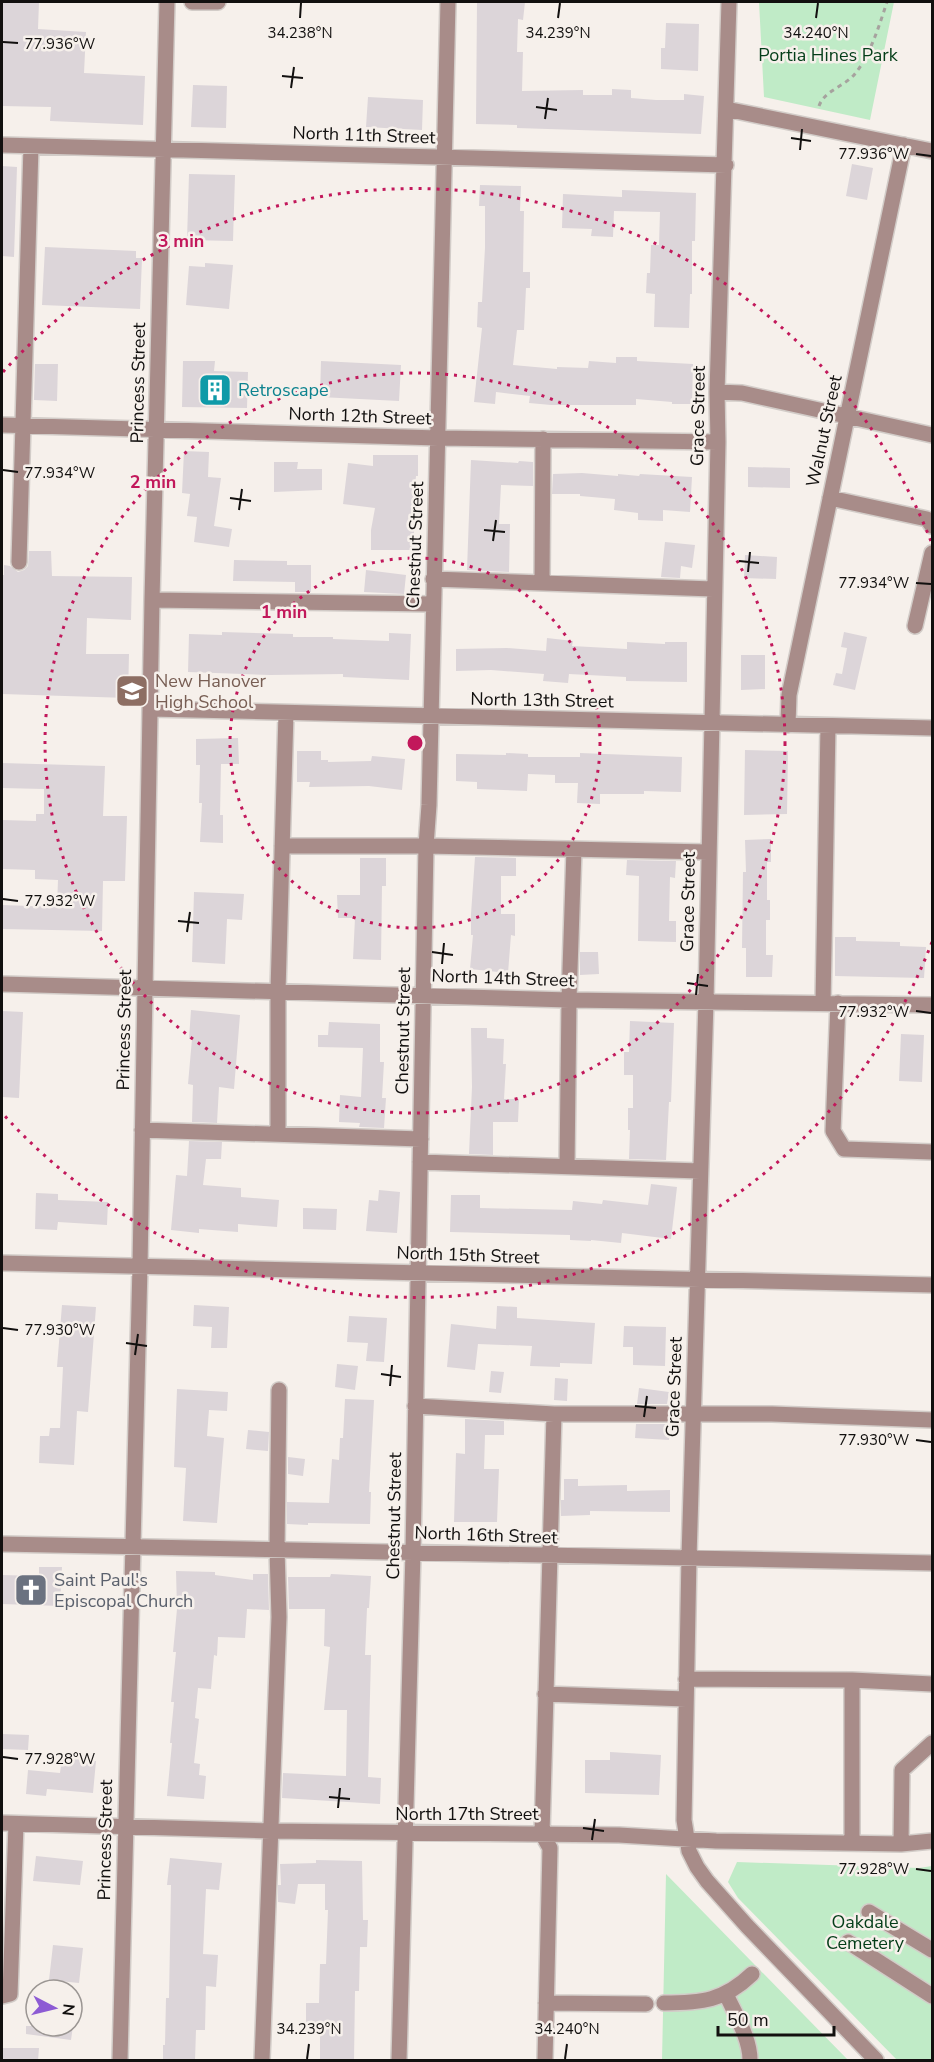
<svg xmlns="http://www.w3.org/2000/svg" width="934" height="2062" viewBox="0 0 934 2062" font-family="'Nunito Sans',sans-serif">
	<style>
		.green { fill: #c0ebc7 }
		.building { fill: #dcd5d9 }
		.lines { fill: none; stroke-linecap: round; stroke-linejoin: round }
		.minor-casing { stroke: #d2ccc8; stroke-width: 18 }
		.path { stroke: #a6a29e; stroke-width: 3; stroke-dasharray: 4.5 4.5; stroke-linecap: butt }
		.minor { stroke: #a88c89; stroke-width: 15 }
		.ticks { fill: none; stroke: #12100f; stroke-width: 2 }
		.ring { fill: none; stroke: #c2185b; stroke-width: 3; stroke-dasharray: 3 6 }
		.labels { text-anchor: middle; stroke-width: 5; stroke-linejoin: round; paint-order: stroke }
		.park-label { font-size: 18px; fill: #033d18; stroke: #f6f0eb }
		.street-label { font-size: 18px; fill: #12100f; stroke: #f6f0eb }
		.culture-label { font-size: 18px; fill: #0d838f; stroke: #f6f0eb; text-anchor: start }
		.education-label { font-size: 18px; fill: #785e54; stroke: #f6f0eb; text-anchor: start }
		.worship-label { font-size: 18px; fill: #5b616d; stroke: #f6f0eb; text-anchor: start }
		.ticks-label { font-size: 15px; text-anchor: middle; fill: #12100f; stroke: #f6f0eb; stroke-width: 5; stroke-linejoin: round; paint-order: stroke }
		.centre { fill: #c2185b; stroke: #f6f0eb; stroke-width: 3 }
		.ring-label { font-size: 18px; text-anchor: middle; font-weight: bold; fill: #c2185b; stroke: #f6f0eb; stroke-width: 5; stroke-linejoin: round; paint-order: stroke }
	</style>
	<rect width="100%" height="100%" fill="#f6f0eb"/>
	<path class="green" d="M759 2H894L870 120 764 97Z
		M737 1862 919 1868 932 1866V2060H897L738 1898 728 1882Z
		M666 1874 848 2060H662Z"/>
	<path class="building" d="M2 2H39L38 29 86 32 84 73 145 76 143 125 50 121 51 107 2 106Z
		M477 2H525L523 20 518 19 517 52H523L522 91 583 90V95H612V89L631 90V98L656 100H684V94L704 96 701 134 517 128V125L476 124Z
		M666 23 699 24 698 71 661 69V48H665Z
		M193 85 227 86 226 128 191 127Z
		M368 97 423 100 422 130 366 127Z
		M852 164 873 168 867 200 846 196Z
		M2 166 17 167 14 257 2 256Z
		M189 174 235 175 233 241 187 240Z
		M480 185 521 186 520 211H524L523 272H530V288H526L524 330H517L513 365 557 369V367L588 368 589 361 616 363V357H637V361L693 364 692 404H672V402L636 399V405H551L529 403 530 396 496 392 495 404 474 402 482 328 477 327 478 302H482L485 248V206H479Z
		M622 190 696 193 695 241H692V294H690L689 328 654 327 655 294 646 293 647 273H650L651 245H659L660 212 614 211 613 237 591 236 592 229 562 228 563 194 622 197Z
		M45 247 136 251V258H142L140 309 42 305Z
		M205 263 233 265 229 309 186 305 189 266 205 267Z
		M183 361H215L214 371 248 372 247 408 182 407Z
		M321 361 401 365 399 401 320 397Z
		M35 364H58L57 401 34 400Z
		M184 451 209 452 208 477 221 478 214 526 232 529 229 547 194 542 197 517 187 516 190 494 182 493Z
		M373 455H418V476H416L410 531H414V550H371V530L375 508 343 504 348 463 373 466Z
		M471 460 518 463 519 461 533 462V486L501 485 499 524H510L509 572 467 570Z
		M274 462H298L297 469H322V490L274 492Z
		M748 467 790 468V488L748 487Z
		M582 473 618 476V474L639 476 640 474 692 477 690 512 663 510V521L638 520V513L614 510 615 499 580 496V494H552L553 474Z
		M665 542 695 545 692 568 681 566 680 578 661 577Z
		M29 551H51L52 576 132 577 131 620 87 618 86 654H129L128 698 2 694V575H4V565L10 566 18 572 24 570 28 566Z
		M745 555 777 557 776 579 744 578Z
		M234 560 287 561V565H311V592H295V582L233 581Z
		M366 570 406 575 404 594 364 592Z
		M222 632 293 634V637H333V639L389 641V633L411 634 409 680 343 677V674L270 675 188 672 189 634 222 635Z
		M844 632 867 637 855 690 833 685 836 673 842 674 847 648 841 647Z
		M547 638 573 641 572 646 627 649V642L665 644V642H687V682L626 681V677L569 674 568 683 543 681 544 674 491 670 456 671V649L507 648 546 651Z
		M741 655H765V689L741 690Z
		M238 738 239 764H221L220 815H223V843L200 842 202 803H199L200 765H196V739Z
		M745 750 788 751 787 814 744 815Z
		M297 751H321V760H328V762L371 761 372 756 405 759 402 790 369 786 309 787 310 782H297Z
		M506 753 528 754V757H580V753L682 757 681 792 644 791V794H600V804L577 803 578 783H555V775L528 774 527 791 477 789V782L456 781V754L506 755Z
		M2 763 105 766 103 816H127L125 881H103L102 931 2 929V905L57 907 58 880 35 879V870L2 869V820L36 821V814H44V789L2 788Z
		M771 839V862H767V900H770V920H766V955H773L772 977H746V948H742L743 872H746L745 840Z
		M475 857 516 858V876H501V914H515V936L511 935 508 973 470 969 473 935H471V914Z
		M360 858H386V886H382L381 960 353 959 355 918H338L337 895H360Z
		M627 860 676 861 675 878 670 877 669 921H676V942L638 941 639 876 626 875Z
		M194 892 244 894 242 920 227 919 225 964 192 962Z
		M835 937H856V941L900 942V946L926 947 924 978 835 976Z
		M580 952H598L599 974 580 975Z
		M191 1010 240 1015 234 1089 219 1087 217 1123 192 1122 193 1085 188 1084 192 1039H189Z
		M2 1011 23 1012 19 1098 2 1097Z
		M630 1021 674 1023 671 1102H669L666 1160 629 1159 630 1130H628V1108H633V1075H624V1052H629Z
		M329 1022 380 1024V1062H384L382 1098H386L384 1128 359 1127 360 1123 339 1122 340 1095 361 1097 363 1048 318 1047V1035H328Z
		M471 1028H487V1038L504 1039 503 1064H506L504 1099H519L518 1122H493V1155L469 1154 472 1087Z
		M901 1034 924 1035 922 1082 899 1081Z
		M189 1141 222 1142 221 1159H206L203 1185 241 1188V1197L279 1200 277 1227 238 1224V1232L199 1229V1233L171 1230 176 1175 187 1176Z
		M651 1184 677 1187 671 1239 622 1233 621 1243 591 1240V1241L570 1240V1235L450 1232 451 1195H480V1208L572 1210 573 1201 602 1204 603 1200 648 1205Z
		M379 1190 400 1192 397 1233 366 1231 369 1200 378 1201Z
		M36 1193 58 1194V1200L108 1202 107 1225 58 1222 57 1230 35 1229Z
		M303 1208 337 1209 336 1230 303 1229Z
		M62 1305 96 1307 88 1412 77 1411 74 1465 39 1463 40 1436H49L50 1428H60L63 1367H57Z
		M194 1305 229 1307 227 1348H211L212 1327 193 1326Z
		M497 1306 517 1307V1318L595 1323 592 1364 560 1363V1367L530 1366 532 1346 478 1344 475 1370 447 1367 451 1324 496 1329Z
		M349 1316 387 1318 384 1362 366 1361 368 1343 347 1342Z
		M624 1326 666 1327 665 1366 633 1365V1347H623Z
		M337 1364 358 1366 355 1390 335 1387Z
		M491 1371 504 1372 501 1393 489 1392Z
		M555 1378 568 1379 567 1401 554 1400Z
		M639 1388 669 1392 667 1404H637Z
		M177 1389 228 1392 227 1411 209 1410 207 1436 224 1438 217 1523 183 1521 186 1468 174 1467Z
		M345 1399 374 1400 369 1492H371L370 1524 308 1523V1525L287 1524V1502L329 1503 332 1459 339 1460 340 1438H343Z
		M465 1419 504 1421V1435H485L484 1469H499L497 1522H454L456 1453 465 1454Z
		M636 1424H670L669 1440 635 1438Z
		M248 1430 269 1432 268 1451 246 1449Z
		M288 1457 305 1459 303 1476 288 1474Z
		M564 1479H578V1486L627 1485V1491L670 1490V1512L590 1511V1515L561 1516V1500H564Z
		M39 1567H62L60 1606 2 1604V1575L39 1576Z
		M176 1571 215 1572V1575L253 1580V1574H268L269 1610 247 1609 245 1638 218 1637 217 1656 214 1655 211 1689 198 1688 195 1718 199 1719 194 1763 200 1764 199 1775 206 1776 204 1799 167 1796 172 1743H170L174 1702H171L176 1652H173L177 1609Z
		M331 1574 371 1576 369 1608H367L365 1655H371L368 1777 381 1778 380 1804 282 1798 283 1773 346 1776 347 1710H324L330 1647 324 1646 325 1609H289L288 1577H330Z
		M2 1734 29 1735 28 1750 2 1749Z
		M610 1752 661 1755 659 1795 585 1793V1760H610Z
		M62 1758 96 1761 93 1793 47 1789 46 1796 26 1794 28 1770 60 1773Z
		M36 1856 83 1861 80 1885 33 1881Z
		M170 1858 222 1863 219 1890 206 1889 203 1954 218 1955 216 1987 206 1986 205 2030H196L195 2061H163V2045H165L166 1998H169L171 1885H167Z
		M316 1860 362 1861 363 1920H368L367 1947H360L359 1991H355L354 2061H320V2031H306V2003H319L320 1964H326L328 1910H325V1884H298L295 1904 278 1902V1885H281L280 1864 316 1863Z
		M53 1945 83 1948 79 1983 49 1980Z
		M26 2026H73L71 2040 26 2034Z
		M2 2048H39L38 2061H2Z"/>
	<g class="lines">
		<g class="minor-casing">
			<path id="minor" d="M192 2H218
				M729 2 717 392 718 442 706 1001 689 1557 684 1820 689 1851 697 1867 707 1881 747 1926 876 2060
				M726 109 932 151
				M2 145 726 165
				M717 392 742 393 932 435
				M2 425 438 438 718 442
				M830 498 927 519 932 526
				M19 562 31 146
				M433 579 713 589
				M542 582 543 439
				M152 600 433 604
				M915 626 932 553
				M151 709 932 728
				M788 725 789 695 904 145
				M282 846H426L708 852
				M2 984 569 1000 932 1005
				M823 1003 828 726
				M838 1003 833 1131 844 1149 932 1152
				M142 1130 421 1139
				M278 1134V991L286 713
				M420 1162 700 1171
				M567 1166 569 1000 574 849
				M2 1263 932 1285
				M415 1406 554 1414H772L932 1420
				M2 1544 932 1563
				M686 1679 852 1680 932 1684
				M545 1694 686 1699
				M2 1823 270 1831 619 1835 716 1841 901 1844 932 1841
				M852 1843V1680
				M901 1844 902 1770 932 1743
				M869 1912 932 1950
				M848 1942 932 1996
				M726 1994C735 2014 750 2038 750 2060
				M2 1996 10 1994 16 1824
				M546 2003 646 2004
				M664 2003C701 2003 724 2001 752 1974
				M120 2060 140 1266 152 600 167 2
				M262 2060 279 1617 277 1549 279 1390
				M399 2060 413 1552 426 846 429 805 448 2
				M545 2060 550 1848 542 1834 554 1414"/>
		</g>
		<path class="path" d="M819 106C824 91 843 87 854 75 870 56 879 26 887 2"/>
		<use href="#minor" class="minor"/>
	</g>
	<path class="ticks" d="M300 18 301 3M558 18 560 3M816 18 818 3M3 42 18 43M282 76 303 78M291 88 294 67M536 107 557 110M545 119 548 98M791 138 811 141M800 150 802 129M916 154 931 156M3 470 18 472M230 498 251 501M239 510 242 489M484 530 505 532M493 541 496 520M739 561 759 563M748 572 750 552M916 583 931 584M3 899 18 901M178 921 199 923M187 932 190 912M432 952 453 955M442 964 444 943M687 983 708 986M696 995 698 974M916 1011 931 1013M3 1328 18 1330M126 1343 147 1346M135 1355 138 1334M381 1374 401 1377M390 1386 392 1365M635 1406 656 1408M644 1417 647 1396M916 1440 931 1442M3 1757 18 1759M329 1797 350 1799M338 1808 340 1788M583 1828 604 1831M592 1840 595 1819M916 1869 931 1871M307 2059 309 2044M565 2059 567 2044"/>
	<g class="ring">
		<circle cx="415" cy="743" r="185"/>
		<circle cx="415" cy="743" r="370"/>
		<path d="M932 942A554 554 0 0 1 3 1114M3 372A554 554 0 0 1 932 544"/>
	</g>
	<defs>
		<g id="building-square" transform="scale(1.725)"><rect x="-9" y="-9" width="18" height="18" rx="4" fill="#0f9aa8" stroke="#f6f0eb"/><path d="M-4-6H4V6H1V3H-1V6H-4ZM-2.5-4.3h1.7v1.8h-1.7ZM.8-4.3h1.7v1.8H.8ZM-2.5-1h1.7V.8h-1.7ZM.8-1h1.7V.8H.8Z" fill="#fff"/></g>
		<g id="school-square" transform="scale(1.725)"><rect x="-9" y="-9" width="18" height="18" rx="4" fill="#8d6e63" stroke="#f6f0eb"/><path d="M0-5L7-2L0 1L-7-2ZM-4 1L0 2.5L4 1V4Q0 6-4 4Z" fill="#fff"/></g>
		<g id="church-square" transform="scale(1.725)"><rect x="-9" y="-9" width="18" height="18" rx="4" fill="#6b7280" stroke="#f6f0eb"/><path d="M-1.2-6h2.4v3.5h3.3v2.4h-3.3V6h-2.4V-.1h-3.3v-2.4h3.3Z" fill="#fff"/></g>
	</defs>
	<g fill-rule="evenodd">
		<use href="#building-square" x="215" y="390"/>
		<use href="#school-square" x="132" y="691"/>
		<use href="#church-square" x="31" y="1590"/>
	</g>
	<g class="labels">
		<g class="park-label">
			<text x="828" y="61">Portia Hines Park</text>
			<text x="865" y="1928">Oakdale<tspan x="865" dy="21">Cemetery</tspan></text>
		</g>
		<g class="street-label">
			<text transform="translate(364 135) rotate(2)" y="6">North 11th Street</text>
			<text transform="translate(138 383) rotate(-89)" y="6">Princess Street</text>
			<text transform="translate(360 416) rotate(2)" y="6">North 12th Street</text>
			<text transform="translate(698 416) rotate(-89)" y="6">Grace Street</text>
			<text transform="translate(824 431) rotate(-78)" y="6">Walnut Street</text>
			<text transform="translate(415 545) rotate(-88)" y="6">Chestnut Street</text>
			<text transform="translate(542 700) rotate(1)" y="6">North 13th Street</text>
			<text transform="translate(688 902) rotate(-89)" y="6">Grace Street</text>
			<text transform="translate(503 978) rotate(2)" y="6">North 14th Street</text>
			<text transform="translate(124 1030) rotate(-89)" y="6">Princess Street</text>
			<text transform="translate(403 1031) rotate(-89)" y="6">Chestnut Street</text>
			<text transform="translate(468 1255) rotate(2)" y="6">North 15th Street</text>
			<text transform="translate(674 1387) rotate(-88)" y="6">Grace Street</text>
			<text transform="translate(394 1516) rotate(-89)" y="6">Chestnut Street</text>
			<text transform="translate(486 1535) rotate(2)" y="6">North 16th Street</text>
			<text x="467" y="1820">North 17th Street</text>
			<text transform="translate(105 1840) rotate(-89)" y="6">Princess Street</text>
		</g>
		<g class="culture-label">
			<text x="238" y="396">Retroscape</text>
		</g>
		<g class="education-label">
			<text x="155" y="687">New Hanover<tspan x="155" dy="21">High School</tspan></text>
		</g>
		<g class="worship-label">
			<text x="54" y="1586">Saint Paul's<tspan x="54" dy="21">Episcopal Church</tspan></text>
		</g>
	</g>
	<g class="ticks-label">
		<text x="300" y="38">34.238°N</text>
		<text x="558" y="38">34.239°N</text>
		<text x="816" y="38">34.240°N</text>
		<text x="60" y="49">77.936°W</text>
		<text x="874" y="159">77.936°W</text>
		<text x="60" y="478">77.934°W</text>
		<text x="874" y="588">77.934°W</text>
		<text x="60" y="906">77.932°W</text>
		<text x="874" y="1017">77.932°W</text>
		<text x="60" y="1335">77.930°W</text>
		<text x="874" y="1445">77.930°W</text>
		<text x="60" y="1764">77.928°W</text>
		<text x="874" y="1874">77.928°W</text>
		<text x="309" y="2034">34.239°N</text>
		<text x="567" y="2034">34.240°N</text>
	</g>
	<circle cx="415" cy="743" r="9" class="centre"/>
	<g class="ring-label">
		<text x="181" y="247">3 min</text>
		<text x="153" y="488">2 min</text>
		<text x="284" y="618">1 min</text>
	</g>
	<rect width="934" height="2062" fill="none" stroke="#12100f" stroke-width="6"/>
	<g transform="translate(54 2008) rotate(97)"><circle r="28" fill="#f6f0eb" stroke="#9b9693" stroke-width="1.5"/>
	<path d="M0-4.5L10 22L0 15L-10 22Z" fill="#8d5bd4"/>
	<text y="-9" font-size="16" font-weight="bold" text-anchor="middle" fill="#12100f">N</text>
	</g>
	<path d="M718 2026v9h116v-9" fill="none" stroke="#12100f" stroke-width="3"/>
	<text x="727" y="2026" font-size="18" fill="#12100f" stroke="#f6f0eb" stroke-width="4.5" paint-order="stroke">50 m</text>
</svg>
